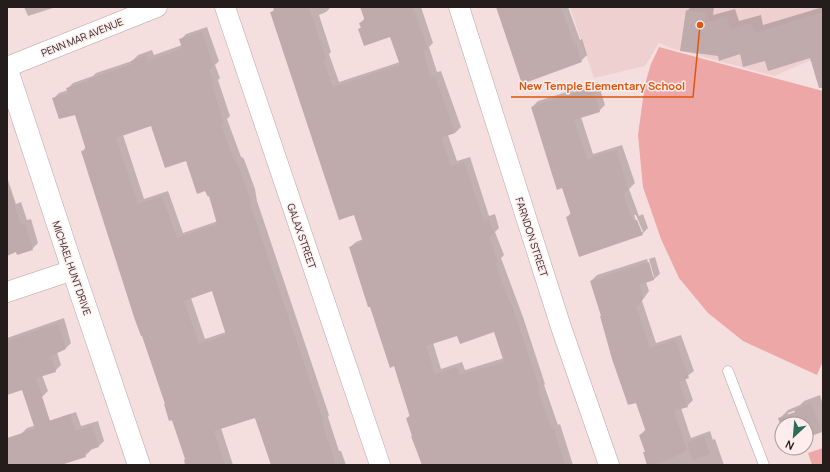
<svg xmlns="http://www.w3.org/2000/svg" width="830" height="472" viewBox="0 0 830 472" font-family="Manrope,sans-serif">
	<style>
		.built { fill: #eed0d0 }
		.green { fill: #eea7a7 }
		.shadow { fill: #0003; fill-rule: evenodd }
		.building { fill: #bfabab; fill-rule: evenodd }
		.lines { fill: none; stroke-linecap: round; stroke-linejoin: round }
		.lane-casing { stroke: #b9a4a4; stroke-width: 11 }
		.street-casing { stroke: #b9a4a4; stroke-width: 21 }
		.secondary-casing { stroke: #b9a4a4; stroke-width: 23 }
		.lane { stroke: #fff; stroke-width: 10 }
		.street { stroke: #fff; stroke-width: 20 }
		.secondary { stroke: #fff; stroke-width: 22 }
		.labels { text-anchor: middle; stroke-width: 3; stroke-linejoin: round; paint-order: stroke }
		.street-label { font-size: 10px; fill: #241d1c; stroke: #feedec }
		.leader { fill: none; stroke: #de560d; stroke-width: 1.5 }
		.callout-dot { fill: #de560d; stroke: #feedec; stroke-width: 1.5 }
		.callout-label { font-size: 11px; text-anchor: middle; font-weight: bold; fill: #de560d; stroke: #feedec; stroke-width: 3; stroke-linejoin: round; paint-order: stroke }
	</style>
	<rect width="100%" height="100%" fill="#f4dede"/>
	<path class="built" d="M570 7H823V55L774 76 674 49 659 43 645 66 594 78Z"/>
	<path class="green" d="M659 47 823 91V361L817 375 743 341 708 313 679 278 661 239 643 187 638 135 645 84 651 64Z
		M823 448V465H812L808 453Z"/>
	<path class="shadow" d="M24 7H56L28 16Z
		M274 7H331L326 12 319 15 331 52 329 54 339 82 400 62 391 36 359 29 362 27 360 23 365 18 364 7H421L433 43 429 47 437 72 441 71 461 127 455 133 448 135 457 161 470 157 489 216 495 214 499 228 495 232 504 255 501 258 523 317 545 384 544 385 558 425 560 424 573 465H422L407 418 410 415 394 365 350 247 356 242 363 239 354 214 271 13 275 9ZM495 330 504 358 465 370 462 362 441 369 433 343 458 335Z
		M497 7H568L580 40 582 39 587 55 581 61Z
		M691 7H714L713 15 735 9 739 21 761 15 763 25 823 7V77L811 57 765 60 740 53 718 56 687 11Z
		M207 27 219 61 215 65 220 78 218 80 230 116 227 119 241 157H242L244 159 255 189 257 201 329 415 328 417 339 451H341L346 465H272L255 417 221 428 233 465H185L184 460 186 458 166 404 82 152 86 147 76 114 54 98 59 93 68 90 67 89 73 83 93 76 96 73 132 61 138 55 152 50 154 55 182 45 180 40 186 34ZM152 125 186 160 210 195 218 221 183 233 168 191 144 199 123 135ZM212 290 226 332 205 339 191 298Z
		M598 82 605 105 599 111 581 117 593 154 622 145 635 183 629 189 639 216 643 214 648 228 642 234 567 217 571 213 563 187 532 107 538 101ZM634 215H636L643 232H640Z
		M8 180 16 204 21 202 27 220 31 219 38 243 32 249 17 251 7 254V181Z
		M655 257 660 274 654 279 646 282 649 291 642 301 656 343 681 335 694 371 685 378 693 400 687 406 681 408 691 438 710 431 713 440 715 439 724 465H650L640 435 646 429 637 401 601 316 602 315 591 281 597 275 647 259 652 277H654L649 259Z
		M64 318 71 343 66 348 57 352 61 365 55 371 42 375 48 391 42 397 22 389 7 394V338Z
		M820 395 823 405V429L821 431 806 437V424H782V427L779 419 788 410 800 405 804 401ZM799 409 800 411 788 415V413Z
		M76 412 81 426 98 421 104 441 99 446 90 449 91 450 85 456 57 465H7V440L21 434 27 428Z"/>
	<path class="building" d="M273 7H309L326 59 323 60 333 87 400 65 390 37 364 46 358 29 361 28 359 23 365 21 360 7H413L428 50 423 51 431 78 435 76 455 133 441 138 451 166 464 162 484 221 489 219 494 234 489 236 498 262 495 263 509 301H510L512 305 540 390 538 391 552 430 554 429 565 465H422L411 436H412L406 418 410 417 394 366 390 368 370 307H368L349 247 363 242 354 215 339 220 270 12 274 11ZM494 332 504 362 459 375 457 367 435 374 426 346 457 336 460 344Z
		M496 7H561L574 45H576L582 62 522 84Z
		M686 10 706 13 705 23 727 16 730 29 752 23 755 33 823 12V88H819L810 58 768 71 765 61 743 67 740 54 719 61 718 56 680 51Z
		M202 32 214 67 209 69 214 85 212 86 224 123 221 124 235 163 236 162 238 165 249 195 251 207 324 422H322L336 465H271L255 418 214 431 225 465H187L172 420 169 421 164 404H165L142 336H141L135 320 95 195 81 151 86 150 75 115 59 119 52 98 68 93 66 88 89 81V79L132 64 131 61 146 55 148 61 182 48 179 39ZM151 126 165 168 186 161 197 194 205 191 208 197 209 196 217 224 177 238 162 196 138 204 116 138ZM212 291 226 335 199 344 184 301Z
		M592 87 600 112 574 120 587 159 616 150 629 190 623 194 633 221 637 220 643 235 579 257 566 217 571 215 562 188 557 190 531 107Z
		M10 190 21 225 25 224 33 250 17 255 16 252 7 256V191Z
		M649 262 654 280 639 285 643 297 640 305 636 306 650 348 675 340 689 378 679 382 688 407 674 411 687 450 672 458 652 465H647L643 452H645L639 435 646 432 636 403 628 405 612 359 600 316H601L590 281Z
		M58 323 66 349 51 356 56 372 36 378 50 421 70 414 75 431 92 426 99 447 84 452 86 457 61 465H7V438L35 429 22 390 7 395V341Z
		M811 403 822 432 806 438V424H782V429L778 418 795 412 794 410Z
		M704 436 710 454 693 460 687 443Z"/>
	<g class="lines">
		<g class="lane-casing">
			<path id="lane" d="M728 371 764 465"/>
		</g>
		<g class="street-casing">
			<path id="street" d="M225 7 380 465
				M459 7 561 327 609 465
				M7 67 157 7
				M7 292 73 270"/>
		</g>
		<g class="secondary-casing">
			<path id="secondary" d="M7 70 73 270 139 465"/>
		</g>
		<use href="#lane" class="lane"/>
		<use href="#street" class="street"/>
		<use href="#secondary" class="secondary"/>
	</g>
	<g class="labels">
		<g class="street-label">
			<text transform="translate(82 37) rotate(-22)" y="4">PENN MAR AVENUE</text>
			<text transform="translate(302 236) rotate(71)" y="4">GALAX STREET</text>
			<text transform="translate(532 237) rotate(72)" y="4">FARNDON STREET</text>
			<text transform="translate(72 268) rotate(71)" y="4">MICHAEL HUNT DRIVE</text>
		</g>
	</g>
	<path class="leader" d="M700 25L693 97H511"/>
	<circle class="callout-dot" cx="700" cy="25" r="4"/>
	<g class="callout-label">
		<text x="602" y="90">New Temple Elementary School</text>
	</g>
	<rect width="830" height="472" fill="none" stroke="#241d1c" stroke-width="16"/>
	<g transform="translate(794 436) rotate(206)"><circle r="19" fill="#feedec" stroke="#a79a99"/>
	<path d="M0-3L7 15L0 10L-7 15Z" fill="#2e6c57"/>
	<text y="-6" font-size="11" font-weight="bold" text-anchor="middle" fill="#241d1c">N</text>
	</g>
</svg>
